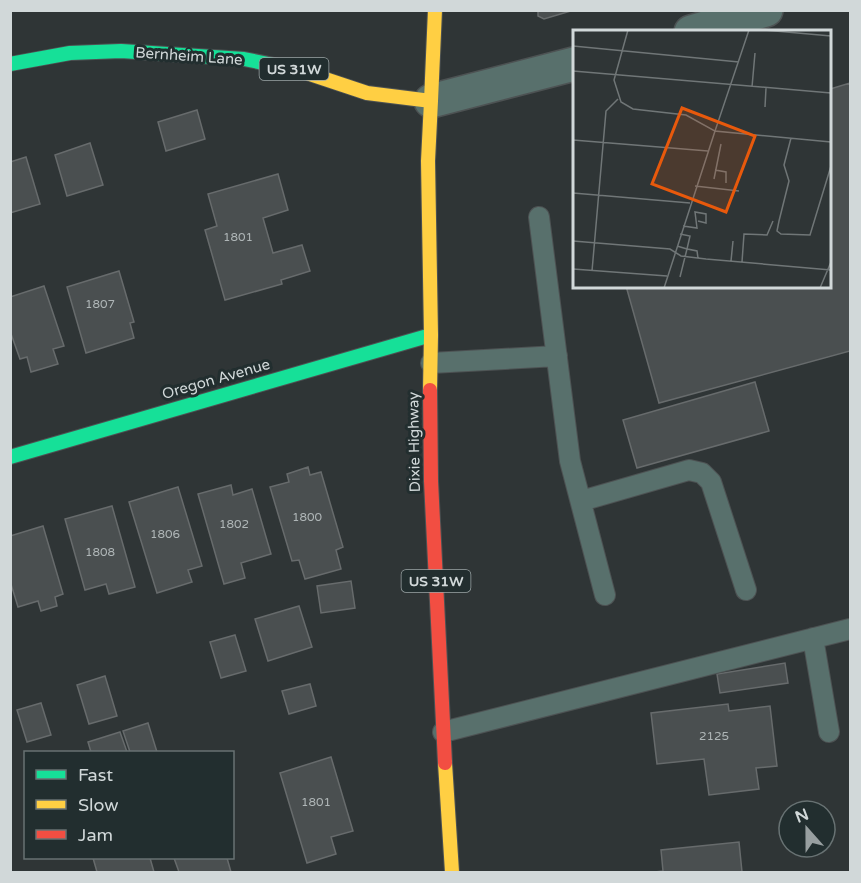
<svg xmlns="http://www.w3.org/2000/svg" width="861" height="883" viewBox="0 0 861 883" font-family="'Varela Round',sans-serif">
	<style>
		.building { fill: #4a4f50; stroke: #676b6c; stroke-width: 1.5 }
		.lines { fill: none; stroke-linecap: round; stroke-linejoin: round }
		.lane-casing { stroke: #4d5253; stroke-width: 22 }
		.street-casing { stroke: #4d5253; stroke-width: 36 }
		.fast-casing { stroke: #4d5253; stroke-width: 16 }
		.slow-casing { stroke: #4d5253; stroke-width: 16 }
		.jam-casing { stroke: #4d5253; stroke-width: 16 }
		.lane { stroke: #58706c; stroke-width: 20 }
		.street { stroke: #58706c; stroke-width: 33 }
		.fast { stroke: #16e098; stroke-width: 14 }
		.slow { stroke: #ffcf43; stroke-width: 14 }
		.jam { stroke: #f24e42; stroke-width: 14 }
		.labels { text-anchor: middle; stroke-width: 6; stroke-linejoin: round; paint-order: stroke }
		.number-label { font-size: 12px; fill: #afb6b7 }
		.shield { fill: #222e2f; stroke: #9ca5a6; stroke-width: 1.5 }
		.shield-label { font-size: 14px; font-weight: bold; fill: #d1d8d9 }
		.street-label { font-size: 15px; fill: #d1d8d9; stroke: #222e2f }
		.inset-road { fill: none; stroke: #707677; stroke-width: 1.5 }
		.view { fill: #e8590c; fill-opacity: 0.15; stroke: #e8590c; stroke-width: 3 }
		.inset-edge { fill: none; stroke: #d1d8d9; stroke-width: 3 }
	</style>
	<rect width="100%" height="100%" fill="#2f3536"/>
	<path class="building" d="M538 10H574L544 19 538 16Z
		M850 83V351L659 403 626 286H830V89Z
		M197 110 205 139 166 151 158 122Z
		M90 143 103 185 67 196 55 155Z
		M26 157 40 204 10 213V162Z
		M278 174 288 210 263 218 273 253 302 245 310 271 281 280 282 284 225 300 205 230 217 226 208 194Z
		M119 271 134 322 130 323 134 338 86 353 67 287Z
		M44 286 64 346 53 349 58 364 31 372 27 357 20 359 10 331V297Z
		M755 382 769 431 637 468 623 420Z
		M308 467 310 475 321 472 343 547 336 550 341 569 305 579 299 560 292 561 270 487 289 482 287 474Z
		M231 485 233 495 252 489 271 554 241 563 245 578 224 584 198 494Z
		M178 487 202 566 188 570 192 582 157 593 129 502Z
		M112 506 135 587 109 594 106 584 85 590 65 519Z
		M43 526 63 594 55 597 57 606 41 611 38 601 18 607 10 581V536Z
		M351 581 355 608 321 613 317 586Z
		M299 606 312 647 268 661 255 619Z
		M235 635 246 671 221 678 210 642Z
		M785 663 788 683 720 693 717 674Z
		M105 676 117 716 89 724 77 685Z
		M310 684 316 706 289 714 282 691Z
		M41 703 51 735 27 742 17 710Z
		M728 704 729 711 770 706 777 766 756 768 759 789 709 795 704 759 657 764 651 713Z
		M148 723 157 752H130L123 731Z
		M120 732 127 752H91L88 742Z
		M331 757 353 831 331 837 336 854 307 863 280 773Z
		M739 842 742 872H655L663 871 661 850Z
		M93 858H150L154 872H97Z
		M174 858H227L231 872H179Z"/>
	<g class="lines">
		<g class="lane-casing">
			<path id="lane" d="M539 217 570 461 605 595
				M431 363 557 356
				M581 501 689 470 702 473 711 482 746 590
				M813 638 829 732
				M443 732 850 629"/>
		</g>
		<g class="street-casing">
			<path id="street" d="M691 32 766 10
				M431 101 574 64"/>
		</g>
		<g class="fast-casing">
			<path id="fast" d="M10 64 70 53 121 51 244 59 298 70
				M10 457 431 335"/>
		</g>
		<g class="slow-casing">
			<path id="slow" d="M298 70 367 93 431 101 428 161 431 335 430 390
				M431 101 435 10
				M445 763 452 872"/>
		</g>
		<g class="jam-casing">
			<path id="jam" d="M430 390 431 481 445 763"/>
		</g>
		<use href="#lane" class="lane"/>
		<use href="#street" class="street"/>
		<use href="#fast" class="fast"/>
		<use href="#slow" class="slow"/>
		<use href="#jam" class="jam"/>
	</g>
	<g class="labels">
		<g class="number-label">
			<text x="238" y="241">1801</text>
			<text x="100" y="308">1807</text>
			<text x="307" y="521">1800</text>
			<text x="234" y="528">1802</text>
			<text x="165" y="538">1806</text>
			<text x="100" y="556">1808</text>
			<text x="714" y="740">2125</text>
			<text x="316" y="806">1801</text>
		</g>
		<g class="shield">
			<rect x="259.5" y="58" width="69" height="22" rx="4.5"/>
			<rect x="401.5" y="570" width="69" height="22" rx="4.5"/>
		</g>
		<g class="shield-label">
			<text x="294" y="74">US 31W</text>
			<text x="436" y="586">US 31W</text>
		</g>
		<g class="street-label">
			<text transform="translate(189 56) rotate(4)" y="5">Bernheim Lane</text>
			<text transform="translate(216 379) rotate(-16)" y="5">Oregon Avenue</text>
			<text transform="translate(414 442) rotate(-91)" y="5">Dixie Highway</text>
		</g>
	</g>
	<g transform="translate(573 30)">
		<rect width="258" height="258" fill="#2f3536"/>
		<path class="inset-road" d="M55 0 41 50 48 72 60 79 113 85 142 101 91 258M176 0 142 101 258 112M191 0 258 6M0 16 166 32M0 41 258 63M179 57 182 23M192 77 193 58M218 108 211 135 216 151 206 191 204 201 208 204 237 205 258 136M0 110 135 121M142 140 153 142V153M141 149 148 114M122 156 166 161M0 163 117 173M110 196 124 198 122 182 133 184V193L125 191M0 211 97 219 108 226 133 229 258 240M104 216 114 219 117 206 107 204M158 231 160 211M169 232 171 204 194 205 200 191M0 239 94 246M19 241 33 81 45 69M107 247 114 219 124 221 125 228M247 258 258 232"/>
		<path class="view" d="M109 78 182 106 153 182 79 154Z"/>
		<rect width="258" height="258" class="inset-edge"/>
	</g>
	<rect width="861" height="883" fill="none" stroke="#d1d8d9" stroke-width="24"/>
	<rect x="24" y="751" width="210" height="108" fill="#222e2f" stroke="#687273" stroke-width="1.5"/>
	<rect x="36" y="770" width="30" height="9" fill="#16e098" stroke="#687273" stroke-width="1.5"/>
	<text x="78" y="781" font-size="18" fill="#d1d8d9">Fast</text>
	<rect x="36" y="800" width="30" height="9" fill="#ffcf43" stroke="#687273" stroke-width="1.5"/>
	<text x="78" y="811" font-size="18" fill="#d1d8d9">Slow</text>
	<rect x="36" y="830" width="30" height="9" fill="#f24e42" stroke="#687273" stroke-width="1.5"/>
	<text x="78" y="841" font-size="18" fill="#d1d8d9">Jam</text>
	<g transform="translate(807 829) rotate(339)"><circle r="28" fill="#222e2f" stroke="#687273" stroke-width="1.5"/>
	<path d="M0-4.5L10 22L0 15L-10 22Z" fill="#989fa0"/>
	<text y="-9" font-size="16" font-weight="bold" text-anchor="middle" fill="#d1d8d9">N</text>
	</g>
</svg>
